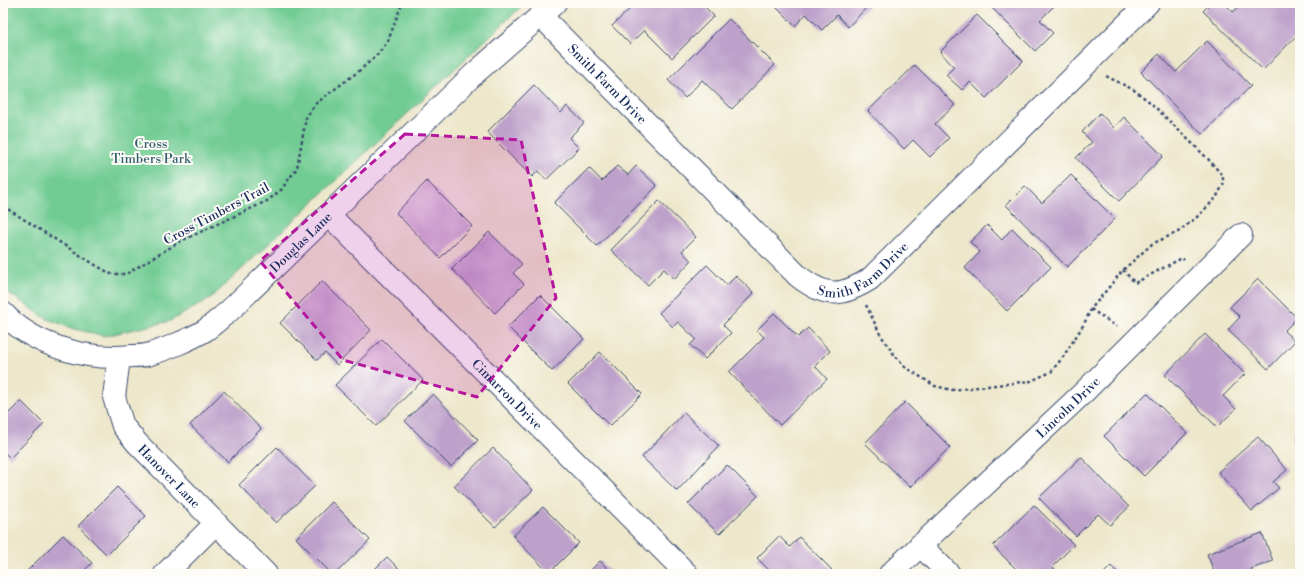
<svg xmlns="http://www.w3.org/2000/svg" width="1303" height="577" viewBox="0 0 1303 577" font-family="'Libre Bodoni',serif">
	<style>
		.green { fill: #71cc93; stroke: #467e78 }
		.building { fill: #bea1cb }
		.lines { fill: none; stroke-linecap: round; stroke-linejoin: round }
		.minor-casing { stroke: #3a4b6e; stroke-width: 24 }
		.path { stroke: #3a4b6e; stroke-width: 2.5; stroke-dasharray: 3 3; stroke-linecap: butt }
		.minor { stroke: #fff; stroke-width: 22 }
		.marked { fill: #b5179e; fill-opacity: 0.2; stroke: #b5179e; stroke-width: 3; stroke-dasharray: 8 5; stroke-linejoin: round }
		.labels { text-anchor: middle; stroke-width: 4; stroke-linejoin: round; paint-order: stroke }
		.street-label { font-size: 13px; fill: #1b2f5e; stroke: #fdfcf7 }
		.park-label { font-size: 13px; fill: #355e6e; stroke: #fdfcf7 }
	</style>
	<rect width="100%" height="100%" fill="#fdfcf7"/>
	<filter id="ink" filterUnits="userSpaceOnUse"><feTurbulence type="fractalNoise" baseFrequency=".025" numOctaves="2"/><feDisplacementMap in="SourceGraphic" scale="8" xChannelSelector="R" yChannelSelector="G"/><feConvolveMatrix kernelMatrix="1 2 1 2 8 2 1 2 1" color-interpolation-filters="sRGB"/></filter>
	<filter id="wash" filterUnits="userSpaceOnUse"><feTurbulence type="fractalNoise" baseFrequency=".012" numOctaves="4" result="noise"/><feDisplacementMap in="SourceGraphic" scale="16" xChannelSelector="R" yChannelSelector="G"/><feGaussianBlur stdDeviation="0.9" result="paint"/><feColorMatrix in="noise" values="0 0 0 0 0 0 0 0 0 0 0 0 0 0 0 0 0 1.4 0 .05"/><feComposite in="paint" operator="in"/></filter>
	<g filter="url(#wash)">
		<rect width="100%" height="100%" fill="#ede7cb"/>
		<path class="green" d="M3 3H525L210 299 170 321 105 336 74 329 47 319 7 292 3 288Z"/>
		<g id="blocks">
			<path class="building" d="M636 3H701L714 16 672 58 644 30 630 44 612 26Z
				M772 3H871L848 27 837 15 822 30 806 14 795 26Z
				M987 3H1057L1040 20 1053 33 1035 51Z
				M1211 3H1224L1233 12 1243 3H1289L1300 14V32L1263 70 1203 11Z
				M977 15 1023 61 986 98 970 82 962 90 946 75 954 67 940 52Z
				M729 19 775 65 732 109 702 80 685 98 668 80Z
				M1207 41 1251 86 1202 134 1141 72 1159 54 1176 72Z
				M915 65 955 105 935 124 949 138 930 157 913 140 904 149 868 111Z
				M534 85 561 113 567 106 584 123 569 138 579 148 546 180 538 171 532 177 487 132Z
				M1100 113 1114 128 1124 117 1163 156 1119 201 1076 158 1092 142 1082 132Z
				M617 166 628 175 636 166 657 186 597 246 554 203 589 168 602 181Z
				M1071 175 1115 219 1067 267 1006 205 1025 186 1042 203Z
				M427 181 472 226 440 258 396 213Z
				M659 201 696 237 682 251 691 261 674 279 664 269 648 285 611 250Z
				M987 225 1002 240 1012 228 1051 267 1007 311 965 268 980 252 970 242Z
				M489 232 522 264 513 273 524 284 495 313 452 269Z
				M707 265 727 285 736 276 754 293 723 325 731 333 705 359 690 345 696 339 678 322 673 327 659 313Z
				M1258 279 1297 318 1284 331 1295 341 1268 369 1228 330 1240 317 1230 307Z
				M322 281 371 330 337 365 325 353 317 360 280 323Z
				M540 295 584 339 552 371 508 327Z
				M774 313 798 337 808 328 830 351 815 366 827 379 780 425 729 372 764 337 757 330Z
				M1205 334 1245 374 1223 396 1236 409 1217 427 1165 375Z
				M382 339 423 380 376 426 335 385Z
				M600 352 642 394 610 426 568 384Z
				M224 391 261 429 228 462 190 425Z
				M1147 393 1187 433 1144 476 1104 436Z
				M433 394 478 440 451 467 405 421Z
				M21 401 44 424 10 458 3 451V407L9 413Z
				M905 402 950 447 910 487 865 443Z
				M1298 404H1300V444H1298Z
				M684 413 719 446 677 491 642 457Z
				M1258 437 1287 470 1273 482 1279 488 1252 511 1218 472Z
				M277 447 315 486 276 523 239 485Z
				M493 448 533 490 495 527 454 486Z
				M1081 457 1129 507 1110 525 1098 514 1076 536 1039 498Z
				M727 465 758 496 719 534 688 504Z
				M117 487 146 516 107 555 78 526Z
				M332 502 370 540 335 574H332L296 538Z
				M1034 505 1074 545 1052 567 1060 574H1021L993 546Z
				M543 507 579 543 549 573 513 536Z
				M1262 533 1273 561 1251 569 1253 574H1215L1207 554Z
				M63 535 92 563 81 574H24Z
				M779 536 790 547 799 537 832 570 827 574H773L757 558Z
				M387 557 404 574H370Z
				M600 561 613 574H587Z
				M1111 566 1119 574H1103Z"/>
		</g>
	</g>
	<g filter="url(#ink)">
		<use href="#blocks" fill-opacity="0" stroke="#3a4b6e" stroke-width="1"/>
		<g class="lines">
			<g class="minor-casing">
				<g id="minor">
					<path id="s1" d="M541 16 798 276C826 298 841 297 870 279L1148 3"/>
					<path id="s2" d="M329 215 687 574"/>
					<path id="s3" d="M3 313C34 346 87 361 132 356 138 356 145 356 150 354 164 350 191 339 204 331 212 326 220 318 228 312L474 74 555 3"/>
					<path id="s4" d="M119 358 114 397 123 426 137 443 266 574"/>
					<path d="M920 545 949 574"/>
					<path d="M165 574 216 523"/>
					<path id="s5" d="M890 574 1084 392 1241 235"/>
				</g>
			</g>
			<path class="path" d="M3 206 97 266 111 274H126L181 241 267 201 281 190 297 168 306 118 315 104 359 71 378 54 388 41 402 3
				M1123 270 1135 283 1182 258 1184 260
				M866 305 880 334 893 353 905 367 935 386 952 390 1031 381 1051 372 1063 357 1084 324 1091 309 1123 270 1152 244 1178 232 1197 217 1216 198 1224 183 1222 175 1209 160 1151 103 1134 90 1106 76
				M1091 309 1117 327"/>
			<use href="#minor" class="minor"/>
		</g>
	</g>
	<path class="marked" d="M405 134 521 140 556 298 477 397 343 360 260 261Z"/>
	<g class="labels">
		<g class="street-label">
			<text dy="5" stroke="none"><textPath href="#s1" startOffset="95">Smith Farm Drive</textPath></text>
			<text transform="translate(216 213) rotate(-28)" y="5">Cross Timbers Trail</text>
			<text dy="5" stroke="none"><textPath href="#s3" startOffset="349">Douglas Lane</textPath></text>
			<text dy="5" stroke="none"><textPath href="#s1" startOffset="442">Smith Farm Drive</textPath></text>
			<text dy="5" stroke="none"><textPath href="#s2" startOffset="253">Cimarron Drive</textPath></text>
			<text dy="5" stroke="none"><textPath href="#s5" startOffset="244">Lincoln Drive</textPath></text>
			<text dy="5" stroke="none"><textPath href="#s4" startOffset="138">Hanover Lane</textPath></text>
		</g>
		<g class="park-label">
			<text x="151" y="148">Cross<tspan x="151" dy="15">Timbers Park</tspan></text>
		</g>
	</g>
	<rect width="1303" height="577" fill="none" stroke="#fdfcf7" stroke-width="16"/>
</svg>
